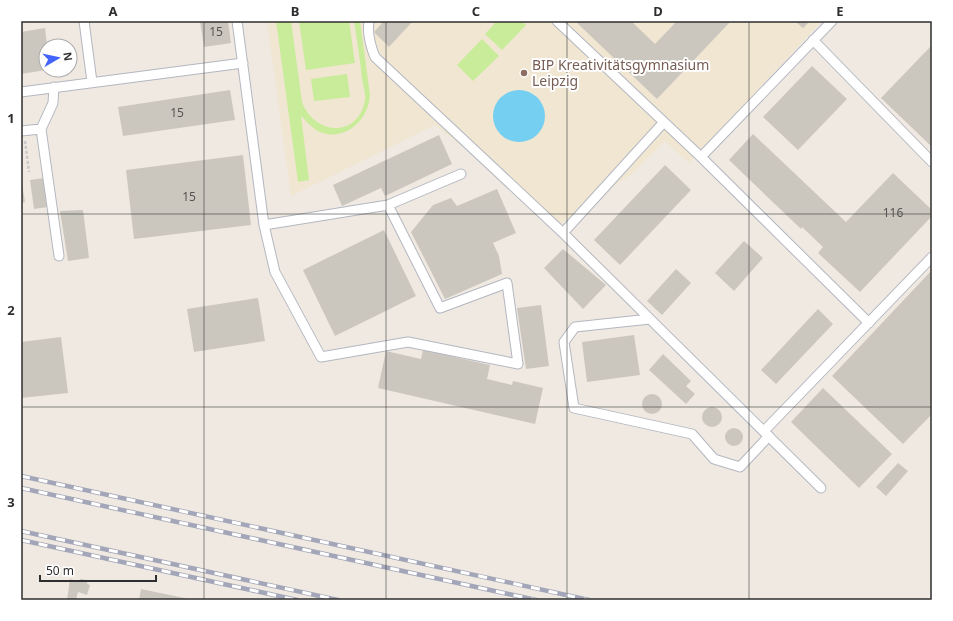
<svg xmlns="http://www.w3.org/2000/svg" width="953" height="621" viewBox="0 0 953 621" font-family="'Noto Sans',sans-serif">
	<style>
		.education { fill: #f0e6d1 }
		.pitch { fill: #c9ec9a }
		.water { fill: #75cff0 }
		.building { fill: #cbc7bf }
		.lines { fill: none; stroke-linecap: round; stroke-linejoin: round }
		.lane-casing { stroke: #b4b7c1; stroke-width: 11 }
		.path { stroke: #c9c9c9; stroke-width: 2.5; stroke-dasharray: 3 2; stroke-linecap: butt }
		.lane { stroke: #fff; stroke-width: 9 }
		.rail-casing { stroke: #a3a6b8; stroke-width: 4.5 }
		.rail { stroke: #fff; stroke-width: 3; stroke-dasharray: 9; stroke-linecap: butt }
		.grid { fill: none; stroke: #2e2e2e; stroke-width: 1; stroke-opacity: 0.55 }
		.education-dot { fill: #8d6e63; stroke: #fff; stroke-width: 1.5 }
		.labels { text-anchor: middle; stroke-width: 4; stroke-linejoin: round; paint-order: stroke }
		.number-label { font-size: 12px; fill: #555452 }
		.education-label { font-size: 14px; fill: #785e54; stroke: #fff; text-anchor: start }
		.neatline { fill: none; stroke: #2e2e2e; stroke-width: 1.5 }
		.grid-label { font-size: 13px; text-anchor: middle; font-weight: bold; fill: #2e2e2e }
	</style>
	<rect width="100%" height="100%" fill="#efe9e1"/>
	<path class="education" d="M267 21H822L689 163 665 141 633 173 560 224 435 125 291 196Z"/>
	<path class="pitch" d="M276 21H291L302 102C314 135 358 139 365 100 366 94 363 86 362 79 360 60 357 40 354 21H360L370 95C369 119 346 142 320 132 312 128 307 122 301 116L309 180 298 182Z
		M299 21H349L355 63 306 70Z
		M497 21H522L526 25 502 50 485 34Z
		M482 39 499 56 473 81 457 65Z
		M347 74 350 97 314 101 311 79Z"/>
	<path class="water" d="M493 116a26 26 0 1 1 52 0a26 26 0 1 1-52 0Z"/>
	<path class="building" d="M200 21H228L231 43 204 47Z
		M384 21H413L389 47 374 32Z
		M575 21H631L655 44 677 21H731L657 99Z
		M795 21H810L803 28Z
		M45 28 47 46 46 70 21 74V32Z
		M932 45V147L881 98Z
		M812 66 847 99 798 150 763 117Z
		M230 90 235 120 123 136 118 107Z
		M753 134 846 222 893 173 932 210V216L860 292 818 253 823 247 802 227 801 229 729 160Z
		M439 135 452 164 385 196 381 188 342 206 333 185Z
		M243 155 251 225 134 239 126 170Z
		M665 165 691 190 620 265 594 240Z
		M21 177 25 202 21 203Z
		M44 178 48 207 34 209 30 180Z
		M497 189 516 233 493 243 499 256 502 274 445 299 411 232 433 205 451 198 457 206Z
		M83 210 89 258 68 261 60 211Z
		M384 230 416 296 335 336 303 270Z
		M744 241 763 258 734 291 715 273Z
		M563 249 606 285 583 309 544 268Z
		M676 269 691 283 662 315 647 301Z
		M932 270V414L903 444 832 376Z
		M258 298 265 341 194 352 187 309Z
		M541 305 549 366 526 369 517 308Z
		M818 309 833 324 776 384 761 370Z
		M634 335 640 375 587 382 582 342Z
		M61 337 68 393 21 398V342Z
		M423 350 490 365 487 379 512 385 513 381 543 388 535 424 378 388 386 351 421 359Z
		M663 354 691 381 686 386 695 394 686 404 649 370Z
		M823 388 892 454 859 488 791 422Z
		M642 404a10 10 0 1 1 20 0a10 10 0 1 1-20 0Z
		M702 417a10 10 0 1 1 20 0a10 10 0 1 1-20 0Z
		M725 437a9 9 0 1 1 18 0a9 9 0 1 1-18 0Z
		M898 463 908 471 886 496 876 487Z
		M70 579 80 582V579L88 580 87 584 90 585 87 595 78 592 76 600H67Z
		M141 589 189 599V600H139Z"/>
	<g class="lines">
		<g class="lane-casing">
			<path id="lane" d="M84 21 92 82
				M237 21 264 225 275 272 321 357 408 342 518 364 507 283 440 308 388 205 264 225
				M369 21C367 34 370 45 375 57L563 233 664 122
				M557 21 701 157 832 21
				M813 40 932 162
				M21 92 243 63
				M41 129 59 256
				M21 131 41 129 53 103 54 87
				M701 157 869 323
				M388 205 461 174
				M563 233 821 488
				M650 319 575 327 564 342 574 408 692 434 714 459 740 467 769 436
				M764 431 932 257"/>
		</g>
		<path class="path" d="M25 141 29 172"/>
		<use href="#lane" class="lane"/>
		<g class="rail-casing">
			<path id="rail" d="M21 476 589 600
				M21 488 536 600
				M21 531 338 600
				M21 540 297 600"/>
		</g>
		<use href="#rail" class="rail"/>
	</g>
	<path class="grid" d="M204 21V600M386 21V600M567 21V600M749 21V600M21 214H932M21 407H932"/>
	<circle class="education-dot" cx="524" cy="73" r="4"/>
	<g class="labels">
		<g class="number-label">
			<text x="216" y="36">15</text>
			<text x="177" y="117">15</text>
			<text x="189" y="201">15</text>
			<text x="893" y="217">116</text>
		</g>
		<g class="education-label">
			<text x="532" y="70">BIP Kreativitätsgymnasium<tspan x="532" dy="16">Leipzig</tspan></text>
		</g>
	</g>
	<rect width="953" height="621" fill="none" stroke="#ffffff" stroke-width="44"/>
	<g transform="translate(58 58) rotate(81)"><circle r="19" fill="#ffffff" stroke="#ababab"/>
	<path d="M0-3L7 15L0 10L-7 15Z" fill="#4264fb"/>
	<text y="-6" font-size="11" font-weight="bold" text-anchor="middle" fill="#2e2e2e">N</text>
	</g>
	<path d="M40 575v6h116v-6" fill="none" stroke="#2e2e2e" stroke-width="2"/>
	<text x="46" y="575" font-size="12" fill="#2e2e2e" stroke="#ffffff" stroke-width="3" paint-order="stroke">50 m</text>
	<rect x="22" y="22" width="909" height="577" class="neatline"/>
	<g class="grid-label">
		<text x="113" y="16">A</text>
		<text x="295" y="16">B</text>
		<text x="476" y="16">C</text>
		<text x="658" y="16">D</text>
		<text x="840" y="16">E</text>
		<text x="11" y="123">1</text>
		<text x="11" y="315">2</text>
		<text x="11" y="507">3</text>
	</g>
</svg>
